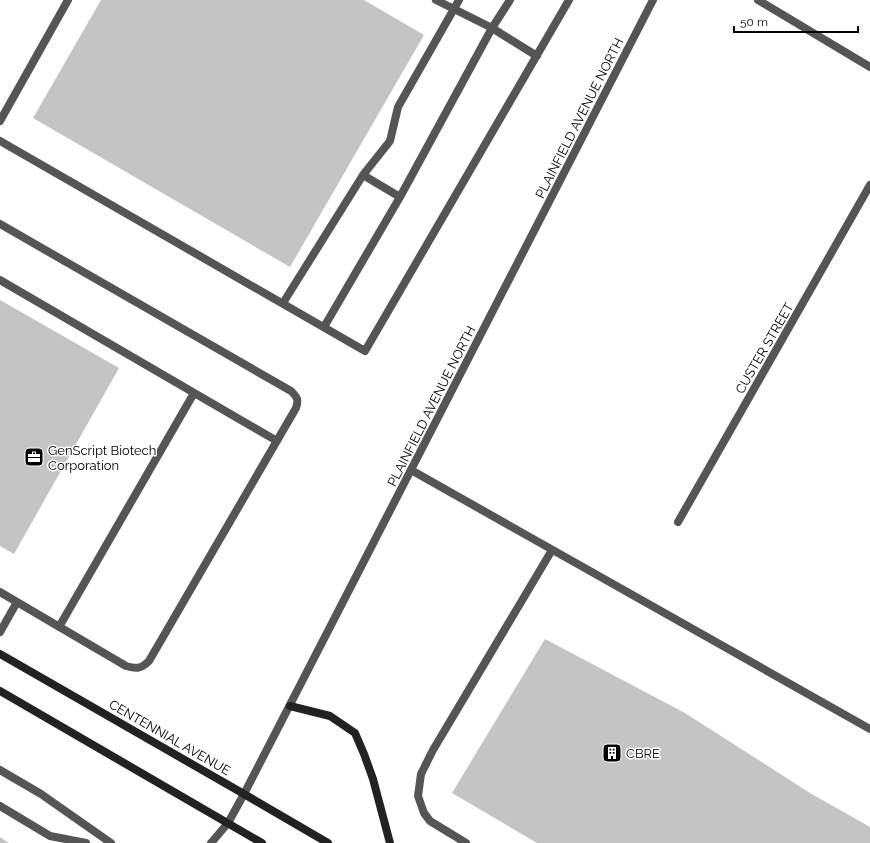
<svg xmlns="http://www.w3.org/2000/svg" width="870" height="843" viewBox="0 0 870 843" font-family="Raleway,sans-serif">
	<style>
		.building { fill: #c4c4c4 }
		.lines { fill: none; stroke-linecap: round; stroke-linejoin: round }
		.lane { stroke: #555; stroke-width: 8 }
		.street { stroke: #555; stroke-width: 8 }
		.secondary { stroke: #222; stroke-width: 8 }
		.labels { text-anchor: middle; stroke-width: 3; stroke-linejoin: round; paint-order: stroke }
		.street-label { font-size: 13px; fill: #000; stroke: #fff }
		.poi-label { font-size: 13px; fill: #000; stroke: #fff; text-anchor: start }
	</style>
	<rect width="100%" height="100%" fill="#fff"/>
	<path class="building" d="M101 0H364L424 35 290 267 33 118Z
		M0 300 119 368 14 554 0 546Z
		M545 639 685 713 810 793 870 827V843H537L452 793Z
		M0 837 9 843H0Z"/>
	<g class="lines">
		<path class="lane" d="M436 0 492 28 537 56
			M0 121 68 0
			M0 141 365 351 569 0
			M363 175 390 141 398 107 459 0
			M0 224 291 391C297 397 299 399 296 408L149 661C141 669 137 669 126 666L0 592
			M0 280 277 441
			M283 303 363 175 400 197
			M324 327 400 197 492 28 510 0
			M411 470 870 729
			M59 627 194 393
			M0 632 17 602
			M0 770 41 794 111 843
			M0 806 50 836 86 843
			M211 843 228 823
			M466 843 430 821 424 813 418 796 421 774 433 750 552 550"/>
		<path class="street" d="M758 0 870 67
			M678 522 870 185
			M228 823 244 794 653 0"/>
		<path class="secondary" d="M0 654 244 794 328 843
			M0 691 262 843
			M290 706 330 716 355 733 364 754 373 779 390 843"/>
	</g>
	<defs>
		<g id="office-square" transform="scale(1)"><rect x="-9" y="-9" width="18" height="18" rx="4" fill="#000" stroke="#fff"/><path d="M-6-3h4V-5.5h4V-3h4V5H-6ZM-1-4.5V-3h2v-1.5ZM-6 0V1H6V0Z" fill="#fff"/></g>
		<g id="building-square" transform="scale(1)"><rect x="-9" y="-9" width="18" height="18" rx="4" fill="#000" stroke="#fff"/><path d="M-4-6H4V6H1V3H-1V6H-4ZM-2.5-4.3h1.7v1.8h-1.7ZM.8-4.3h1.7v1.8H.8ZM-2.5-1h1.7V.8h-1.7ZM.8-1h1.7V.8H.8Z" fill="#fff"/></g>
	</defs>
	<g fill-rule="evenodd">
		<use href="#office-square" x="34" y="457"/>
		<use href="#building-square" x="612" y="753"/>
	</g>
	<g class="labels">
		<g class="street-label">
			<text transform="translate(579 118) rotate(-63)" y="5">PLAINFIELD AVENUE NORTH</text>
			<text transform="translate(764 348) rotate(-60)" y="5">CUSTER STREET</text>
			<text transform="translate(431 406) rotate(-63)" y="5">PLAINFIELD AVENUE NORTH</text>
			<text transform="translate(170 737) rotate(30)" y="5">CENTENNIAL AVENUE</text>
		</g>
		<g class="poi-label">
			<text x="48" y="455">GenScript Biotech<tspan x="48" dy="15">Corporation</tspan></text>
			<text x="626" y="758">CBRE</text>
		</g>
	</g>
	<path d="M734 26v6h124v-6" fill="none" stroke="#000000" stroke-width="2"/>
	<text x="740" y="26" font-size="12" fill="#000000" stroke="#ffffff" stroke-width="3" paint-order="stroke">50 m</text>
</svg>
